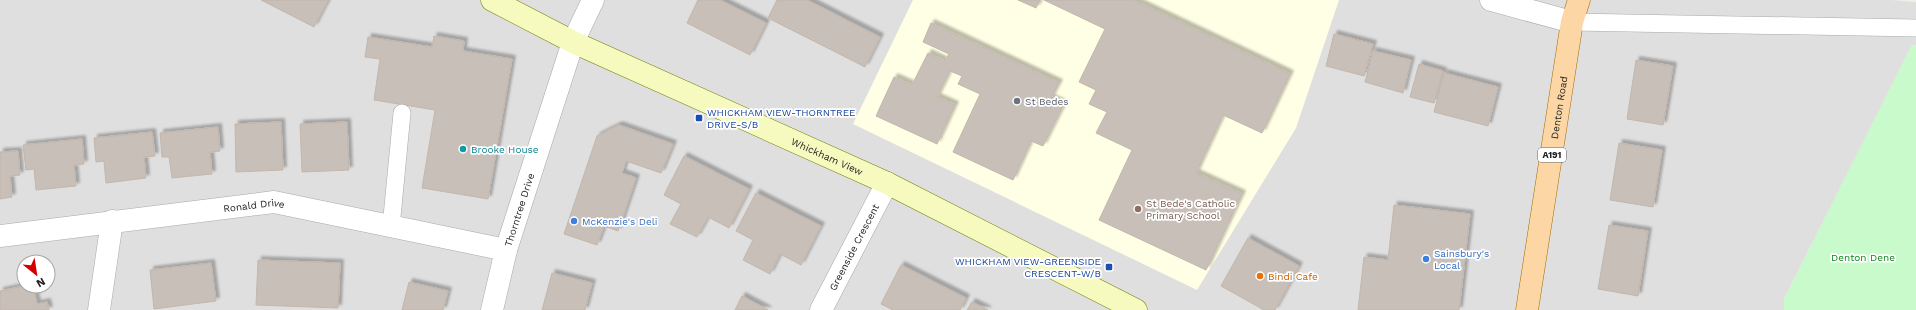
<svg xmlns="http://www.w3.org/2000/svg" width="1916" height="310" viewBox="0 0 1916 310" font-family="'Work Sans',sans-serif">
	<style>
		.residential { fill: #e0dfdf; fill-rule: evenodd }
		.education { fill: #ffffe5 }
		.park { fill: #c8facc }
		.building { fill: #c7bfb8; stroke: #c4b6ab; filter: url(#shadow) }
		.lines { fill: none; stroke-linecap: round; stroke-linejoin: round }
		.service-casing { stroke: #a9a9a9; stroke-width: 18 }
		.minor-casing { stroke: #a9a9a9; stroke-width: 23 }
		.secondary-casing { stroke: #707d05; stroke-width: 23 }
		.primary-casing { stroke: #a06b00; stroke-width: 23 }
		.service { stroke: #fff; stroke-width: 17 }
		.minor { stroke: #fff; stroke-width: 22 }
		.secondary { stroke: #f7fabf; stroke-width: 22 }
		.primary { stroke: #fcd6a4; stroke-width: 22 }
		.worship-dot { fill: #6b7280; stroke: #fff; stroke-width: 1.5 }
		.transit-dot { fill: #1a4fb4; stroke: #fff; stroke-width: 1.5 }
		.culture-dot { fill: #0f9aa8; stroke: #fff; stroke-width: 1.5 }
		.education-dot { fill: #8d6e63; stroke: #fff; stroke-width: 1.5 }
		.shop-dot { fill: #3f7fe0; stroke: #fff; stroke-width: 1.5 }
		.food-dot { fill: #e8710a; stroke: #fff; stroke-width: 1.5 }
		.labels { text-anchor: middle; stroke-width: 3.5; stroke-linejoin: round; paint-order: stroke }
		.shield { fill: #fff; stroke: #646464; stroke-width: 1 }
		.shield-label { font-size: 9px; font-weight: bold; fill: #222 }
		.worship-label { font-size: 10px; fill: #5b616d; stroke: #fff; text-anchor: start }
		.street-label { font-size: 10px; fill: #222; stroke: #fff }
		.transit-label { font-size: 10px; fill: #164399; stroke: #fff; text-anchor: start }
		.culture-label { font-size: 10px; fill: #0d838f; stroke: #fff; text-anchor: start }
		.education-label { font-size: 10px; fill: #785e54; stroke: #fff; text-anchor: start }
		.shop-label { font-size: 10px; fill: #366cbe; stroke: #fff; text-anchor: start }
		.park-label { font-size: 10px; fill: #0c8416; stroke: #fff }
		.food-label { font-size: 10px; fill: #c56008; stroke: #fff; text-anchor: start }
	</style>
	<defs>
		<filter id="shadow"><feDropShadow dx="3.5" dy="-3.5" stdDeviation="1" flood-color="#0004"/></filter>
	</defs>
	<rect width="100%" height="100%" fill="#f2efe9"/>
	<path class="residential" d="M0 0H1891L1916 2V45H1912L1784 299V310H0ZM24 262H48V286H24Z"/>
	<path class="education" d="M913 0H1339L1296 128 1197 290 853 124Z"/>
	<path class="park" d="M1912 45H1916V310H1784V299Z"/>
	<path class="building" d="M261 0H328L314 27Z
		M698 0H720L766 23 750 55 687 23Z
		M777 0H807L880 37 865 67 768 18Z
		M1018 0H1040L1036 8Z
		M1044 0H1133L1290 74 1262 133 1223 115 1196 173 1242 194 1206 270 1099 220 1132 150 1096 133 1107 112 1089 104 1096 90 1079 82 1105 29Z
		M931 23 1059 83 1051 98 1064 104 1043 146 1031 141 1013 180 953 152 980 94 958 84 962 76 950 71 937 97 955 105 937 144 876 116 894 77 912 85 928 53 945 61 949 54 923 42Z
		M1334 34 1373 44 1364 76 1326 66Z
		M434 36 464 41 463 51 512 59 488 199 422 188 435 110 374 100 380 59 365 57 368 37 432 47Z
		M1373 51 1411 60 1403 93 1365 82Z
		M1636 60 1673 66 1663 125 1627 119Z
		M1419 64 1443 71 1434 103 1410 97Z
		M1444 73 1498 87 1488 126 1434 112Z
		M281 122 283 170 236 172 235 124Z
		M347 122 349 170 302 172 300 124Z
		M619 125 673 144 661 173 626 161 622 173 636 178 618 231 604 226 597 245 564 234 597 136Z
		M218 127 220 151 210 152 212 174 172 178 169 157H162L160 133Z
		M152 132 155 156 144 157 146 178 106 183 104 161 96 162 94 138Z
		M82 139 84 164 74 165 76 186 36 190 34 169 26 170 23 145Z
		M1619 143 1662 150 1653 207 1610 200Z
		M18 151 20 175 10 176 12 197 0 199V152Z
		M684 156 749 189 729 228 708 217 697 237 670 224 681 204 664 195Z
		M756 193 821 226 801 265 780 254 770 274 743 260 753 240 736 231Z
		M1394 205 1470 214 1459 310H1358L1364 257 1388 260Z
		M1609 225 1648 231 1638 296 1598 289Z
		M1248 238 1299 266 1275 310H1264L1221 286Z
		M258 260 340 263 338 308 256 305Z
		M211 263 216 301 154 309 150 270Z
		M901 265 966 298 960 310H893L881 304Z
		M552 273 592 283 585 310H542Z
		M409 282 448 291 443 310H402Z
		M24 286H33L37 304 47 302 49 310H0V291Z
		M742 296 768 310H735Z
		M972 302 988 310H967Z"/>
	<g class="lines">
		<g class="service-casing">
			<path id="service" d="M1572 22 1916 28
				M391 227 402 113"/>
		</g>
		<g class="minor-casing">
			<g id="minor">
				<path d="M1491 0 1572 22"/>
				<path id="s1" d="M0 236 274 202 506 250"/>
				<path d="M99 310 112 221"/>
				<path id="s2" d="M492 310 506 250 573 42 593 0"/>
				<path id="s3" d="M821 310 887 183"/>
			</g>
		</g>
		<g class="secondary-casing">
			<g id="secondary">
				<path id="s4" d="M492 0 573 42 887 183 1136 310"/>
			</g>
		</g>
		<g class="primary-casing">
			<g id="primary">
				<path id="s5" d="M1527 310 1572 22 1579 0"/>
			</g>
		</g>
		<use href="#service" class="service"/>
		<use href="#minor" class="minor"/>
		<use href="#secondary" class="secondary"/>
		<use href="#primary" class="primary"/>
	</g>
	<circle class="worship-dot" cx="1017" cy="101" r="4"/>
	<g class="transit-dot">
		<rect x="695" y="114" width="8" height="8" rx="2"/>
		<rect x="1105" y="263" width="8" height="8" rx="2"/>
	</g>
	<circle class="culture-dot" cx="463" cy="149" r="4"/>
	<circle class="education-dot" cx="1138" cy="209" r="4"/>
	<g class="shop-dot">
		<circle cx="574" cy="221" r="4"/>
		<circle cx="1426" cy="259" r="4"/>
	</g>
	<circle class="food-dot" cx="1260" cy="276" r="4"/>
	<g class="labels">
		<rect class="shield" x="1538" y="148" width="28" height="14" rx="3"/>
		<g class="shield-label">
			<text x="1552" y="158">A191</text>
		</g>
		<g class="worship-label">
			<text x="1025" y="105">St Bedes</text>
		</g>
		<g class="street-label">
			<text dy="4" stroke="none"><textPath href="#s5" startOffset="205">Denton Road</textPath></text>
			<text dy="4" stroke="none"><textPath href="#s4" startOffset="370">Whickham View</textPath></text>
			<text dy="4" stroke="none"><textPath href="#s1" startOffset="256">Ronald Drive</textPath></text>
			<text dy="4" stroke="none"><textPath href="#s2" startOffset="104">Thorntree Drive</textPath></text>
			<text dy="4" stroke="none"><textPath href="#s3" startOffset="71">Greenside Crescent</textPath></text>
		</g>
		<g class="transit-label">
			<text x="707" y="116">WHICKHAM VIEW-THORNTREE<tspan x="707" dy="12">DRIVE-S/B</tspan></text>
			<text x="1101" y="265" text-anchor="end">WHICKHAM VIEW-GREENSIDE<tspan x="1101" dy="12">CRESCENT-W/B</tspan></text>
		</g>
		<g class="culture-label">
			<text x="471" y="153">Brooke House</text>
		</g>
		<g class="education-label">
			<text x="1146" y="207">St Bede's Catholic<tspan x="1146" dy="12">Primary School</tspan></text>
		</g>
		<g class="shop-label">
			<text x="582" y="225">McKenzie's Deli</text>
			<text x="1434" y="257">Sainsbury's<tspan x="1434" dy="12">Local</tspan></text>
		</g>
		<g class="park-label">
			<text x="1863" y="261">Denton Dene</text>
		</g>
		<g class="food-label">
			<text x="1268" y="280">Bindi Cafe</text>
		</g>
	</g>
	<g transform="translate(36 274) rotate(150)"><circle r="19" fill="#ffffff" stroke="#a7a7a7"/>
	<path d="M0-3L7 15L0 10L-7 15Z" fill="#d40000"/>
	<text y="-6" font-size="11" font-weight="bold" text-anchor="middle" fill="#222222">N</text>
	</g>
</svg>
